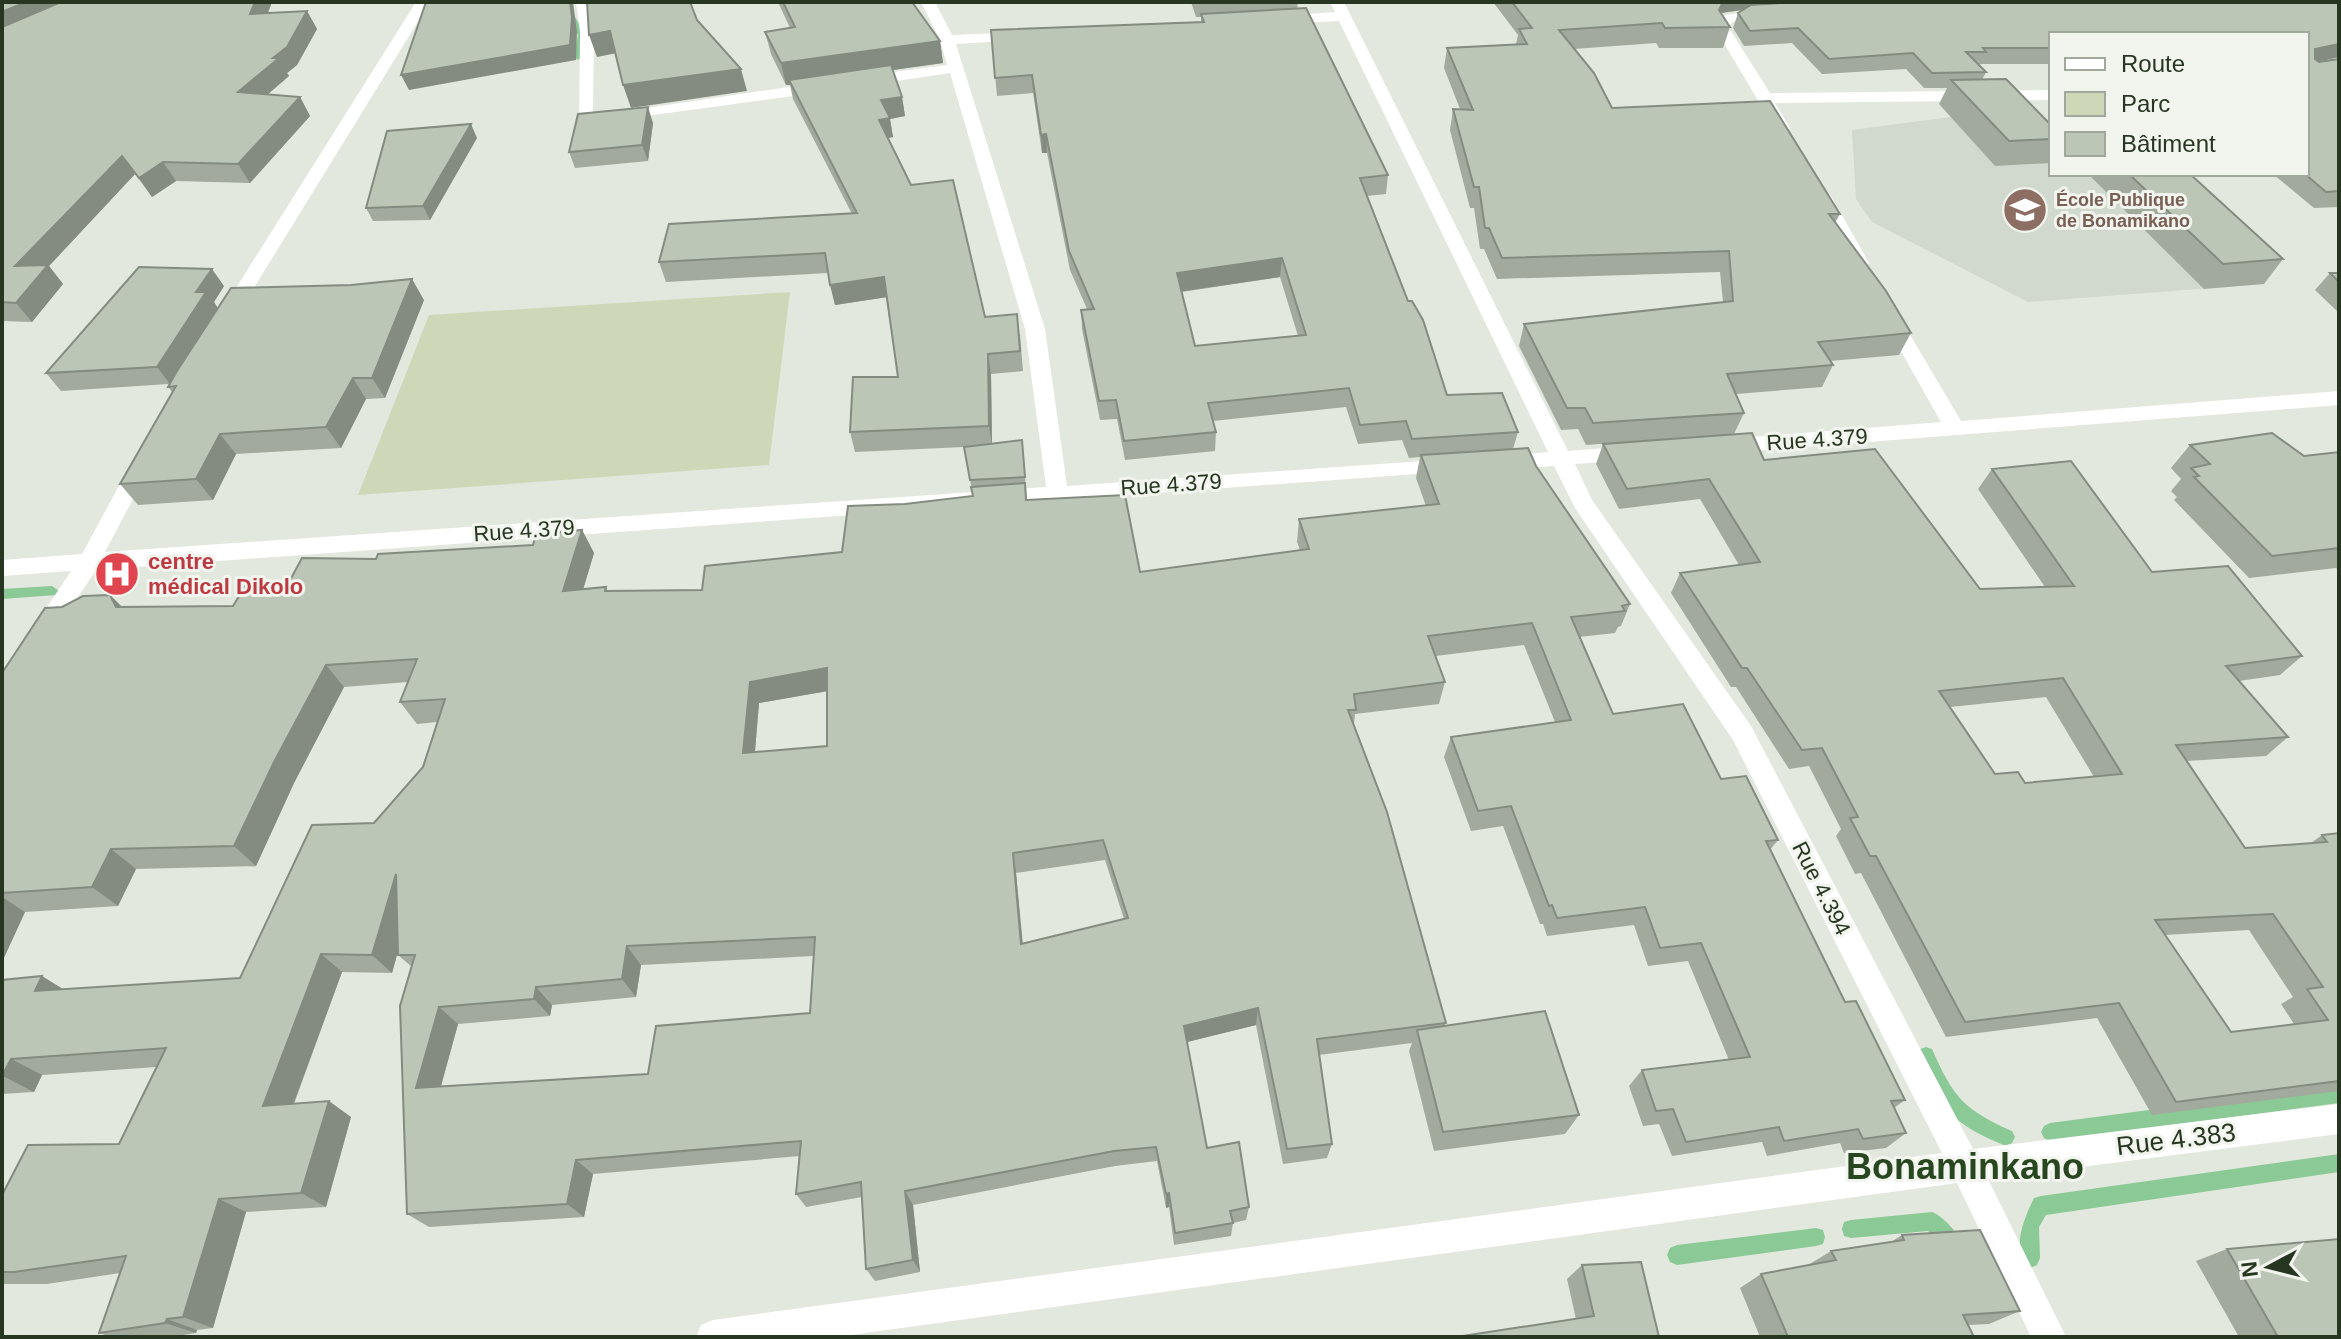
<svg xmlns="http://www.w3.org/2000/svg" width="2341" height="1339" viewBox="0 0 2341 1339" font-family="Arial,sans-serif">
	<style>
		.built { fill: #d1d8cd }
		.green { fill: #ced8b9 }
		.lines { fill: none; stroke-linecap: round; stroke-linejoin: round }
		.stream { fill: #8bc996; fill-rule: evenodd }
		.minor { fill: #fff; fill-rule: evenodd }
		.wall { fill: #a2aa9d; fill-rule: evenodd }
		.shaded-wall { fill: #848b80 }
		.building { fill: #bcc6b7; stroke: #848b80; stroke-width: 2; fill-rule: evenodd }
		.labels { text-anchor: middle; stroke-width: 6; stroke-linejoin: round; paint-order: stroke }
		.far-education-label { font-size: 18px; font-weight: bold; fill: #785e54; stroke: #f2f5ee; text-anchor: start }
		.street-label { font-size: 22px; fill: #263621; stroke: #f2f5ee }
		.health-label { font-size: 22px; font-weight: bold; fill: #be3a42; stroke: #f2f5ee; text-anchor: start }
		.near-street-label { font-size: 26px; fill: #263621; stroke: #f2f5ee }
		.near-district-label { font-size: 36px; font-weight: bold; fill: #28461f; stroke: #f2f5ee }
	</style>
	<rect width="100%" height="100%" fill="#e2e8de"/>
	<path class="built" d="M2003 114 2051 126V174H2146L2264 284 2028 302 1872 222 1856 199 1852 130 1951 117Z"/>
	<path class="green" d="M790 292 769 465 358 495 429 315Z"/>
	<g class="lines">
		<path class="stream" d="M570 13 573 14 586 35 582 57 578 60 574 57 578 35 566 16Z
			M52 586 59 591 57 595 2 599V589Z
			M1926 1047 1932 1049C1953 1097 1964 1110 2012 1131L2015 1137 2012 1143 2006 1146C1951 1123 1940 1109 1917 1055L1920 1049Z
			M2339 1085V1103L2050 1141 2044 1138 2041 1132 2044 1126 2050 1123Z
			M2339 1154V1172L2046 1215 2039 1227 2040 1258 2037 1265 2030 1268 2023 1265C2014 1242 2024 1219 2034 1198L2041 1196Z
			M1932 1212C1944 1217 1958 1233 1963 1245L1961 1252 1954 1254 1947 1252 1928 1231 1851 1238 1844 1236 1842 1229 1844 1222 1851 1220Z
			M1816 1228 1823 1230 1825 1237 1823 1244 1816 1246 1677 1265 1670 1262 1667 1255 1670 1248 1677 1245Z"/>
		<path class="minor" d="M416 2H430L239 312 230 318 223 316 221 312Z
			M576 2H590L594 32 593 116 822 82 830 87 822 92 579 125 580 32Z
			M921 2H935L952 35 1022 32 1029 36 1022 40 956 44 1045 329 1067 486 1451 459 1458 461 1462 466 1458 471 96 570 50 639 42 642 34 639 30 633 34 627 71 571 2 576V560L82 554 133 460H147L151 465 105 552 1046 487 1025 329 950 73 863 86 855 81 863 76 947 65 940 40Z
			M1330 2H1344L1568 451 1631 446 1638 448 1641 453 1638 458 1631 460 1575 464 1592 500 1751 726 1973 1149 2339 1104V1134L1988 1179 2066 1337H2031L1957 1183 836 1337H696L701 1325 713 1320 1942 1153 1733 740 1575 508 1554 466 1500 470 1493 468 1490 463 1493 458 1500 456 1548 452 1339 21 1279 24 1272 20 1279 16 1335 12Z
			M1767 8 1772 9V15L1732 22 1729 28 1770 93 2051 90V100L1775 103 1790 128 1782 133 1776 131 1715 28 1722 16Z
			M1821 189 1830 194 1869 263 1866 267 1860 268 1851 263 1812 194Z
			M1890 310 1899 316 1961 421 2339 391V405L1727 453 1720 451 1717 446 1720 441 1727 439 1941 422 1881 316Z"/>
	</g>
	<path class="wall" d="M2 2H272L268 13 307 11 317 29 297 65 287 73 289 76 267 95 300 97 310 116 250 183 176 181 152 197 135 174 49 266 63 284 32 322 2 321Z
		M778 2H912L940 41 943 63 893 70 902 97 905 116 890 119 893 137 888 138 911 185 985 317 1020 334 1023 371 991 374 992 443 1022 440 1027 500 1140 572 1300 550 1297 542 1299 519 1426 506 1416 478 1420 457 1409 458 1402 440 1358 444 1346 407 1213 421 1216 432 1215 451 1125 460 1117 419 1100 420 1082 329 1081 310 1087 309 1070 270 1047 153H1042L1033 93 997 96 991 30 1201 22V17H1196L1191 2H1298L1297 9 1388 175 1386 194 1367 196 1408 301 1447 395 1518 432 1513 449 1536 466 1630 604 1621 626 1618 627 1615 633 1579 637 1613 714 1721 779 1778 840 1770 850 1845 1002 1905 1100 1894 1108 1906 1133 1886 1148 1844 1153 1840 1143 1767 1156 1762 1142 1672 1156 1659 1124 1643 1126 1629 1086 1642 1070 1729 1060 1688 961 1648 966 1634 925 1547 936 1543 924H1540L1503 826 1471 831 1444 757 1451 737 1555 722 1524 645 1436 656 1445 682 1439 704 1355 714 1354 724 1446 1023 1445 1025 1579 1115 1565 1134 1434 1151 1409 1051 1412 1043 1319 1055 1332 1144 1327 1158 1283 1164 1256 1025 1187 1042 1207 1148 1249 1207 1246 1220 1233 1223 1231 1236 1174 1245 1169 1207 1166 1208 1157 1161 1115 1166 913 1205 920 1272 875 1281 866 1269 862 1197 806 1207 796 1194 800 1156 593 1174 584 1217 429 1227 407 1214 412 967 398 955V951L392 973 342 972 294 1104 351 1117 326 1207 246 1212 213 1328 197 1330 196 1333 171 1337H112L99 1333 120 1273 47 1284H2V1195L119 1144 156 1067 42 1075 34 1092 2 1094V980L63 989 240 978 423 767 437 722 417 724 400 702 408 682 344 687 294 783 256 866 136 869 118 906 25 912 2 962V673L62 607 110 595 122 607 233 606 288 584 376 559 533 545 582 530 594 553 583 589 606 587 608 591 702 590 842 552 905 504 973 496 964 447 855 452 850 432 898 377 886 297 835 305 828 273 666 282 659 262 852 214 793 99 790 85H786L771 54 765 32 790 28ZM1280 277 1298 336 1195 346 1182 292ZM827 691V746L755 752 759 703ZM1105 860 1124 919 1023 944 1016 873ZM813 956 810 1013 648 1074 441 1086 458 1024 550 1016 552 1005 636 997 641 965Z
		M1493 2H2339V57L2318 62 2339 59V207L2314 208 2273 174H2307V34H2051V64H1980L1979 65 1986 72 1982 80 2051 139V161L2050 163 1995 166 1939 104 1947 88H1924L1906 69 1822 74 1792 43 1744 46 1733 28 1738 13 1743 10 1721 13 1730 27 1723 48H1659L1656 43 1574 49 1612 108 1840 214 1835 223 1911 333 1899 355 1830 361 1833 365 1822 387 1736 394 1744 413 1734 434 1586 445 1578 429 1561 430 1519 346 1524 324 1723 302 1720 272 1497 279 1484 249H1480L1474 208H1470L1450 130 1453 109H1460L1444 68 1447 48 1516 44 1518 35Z
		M653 123 648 161 575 168 569 152Z
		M477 138 430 220 373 221 366 208Z
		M2088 174H2190L2283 259 2264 284 2204 289Z
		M2330 273H2339V313L2315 290Z
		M224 286 214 302 218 308 424 300 385 398 366 399 341 448 236 454 213 500 138 505 120 484 173 393 168 387 169 384 61 391 46 373Z
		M1603 444 1764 460 1980 589 2045 587 1978 489 1992 469 2152 572 2302 656 2280 675 2239 681 2288 737 2266 756 2187 761 2245 848 2311 843 2322 835 2339 833V1091L2152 1115 2097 1018 1946 1037 1861 873 1855 874 1836 836 1841 829 1809 766 1789 769 1736 687H1731L1671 593 1680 573 1739 565 1700 499 1619 509 1596 464ZM2046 697 2094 777 2025 783 1995 774 1950 707ZM2249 930 2293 997 2281 1004 2294 1024 2231 1032 2165 935Z
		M2190 445 2304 456 2339 452V571L2336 568 2249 578 2174 500 2177 497 2171 491 2181 479 2171 468Z
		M1902 1235 2020 1311 1989 1324 1968 1325 1974 1337H1760L1740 1288 1761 1274 1808 1265 1831 1251 1891 1242Z
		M2227 1249 2339 1337H2239L2196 1261Z
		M1582 1265 1659 1337 1576 1319 1567 1279Z"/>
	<path class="shaded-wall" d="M26 2H81L2 36V12Z
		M255 2H272L260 32 250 14Z
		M570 2H573L577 32 576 60 409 90 401 75Z
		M1723 2H1793L1721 13 1712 30 1719 10Z
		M307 11 317 29 297 65 287 73 289 76 248 111 238 92Z
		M610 31 617 53 597 57 589 35Z
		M940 41 943 63 791 84 789 80 790 85H786L781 63Z
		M2339 44V57L2307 64 2315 49Z
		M741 69 747 91 631 108 623 85Z
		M300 97 310 116 250 183 238 164Z
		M902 97 905 116 890 119 893 137 882 139 879 120 881 100Z
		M648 107 653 123 648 161 642 145Z
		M471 124 477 138 430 220 423 206Z
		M1046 134 1047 153H1042L1041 135Z
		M122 156 135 174 49 266 63 284 32 322 16 303 15 266Z
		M163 162 176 181 152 197 139 178Z
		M1282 258 1280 277 1177 292V273Z
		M212 269 224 286 214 302 218 309 170 384 157 367 196 292Z
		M884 277 888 297 835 305 830 285Z
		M412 279 424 300 385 398 372 378Z
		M988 354 991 374 992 446 989 426Z
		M353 378 366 399 341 448 326 427Z
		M220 434 236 454 213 500 196 479Z
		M582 530 594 553 576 613 563 591Z
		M110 595 132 617 116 607Z
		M326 665 344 687 294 783 256 866 234 846 274 762Z
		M827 668 834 690 759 703 753 774 743 753 750 682Z
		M111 849 136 869 118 906 92 887Z
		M1013 853 1016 873 1024 962 1021 944Z
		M396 874 414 893 392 973 372 955Z
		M2 897 25 912 2 962Z
		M627 946 641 965 636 997 622 979Z
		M321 954 342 972 287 1121 263 1106Z
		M42 976 71 994 35 991Z
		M536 987 552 1005 550 1016 534 999Z
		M439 1007 458 1024 436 1104 416 1088Z
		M1258 1008 1256 1025 1183 1043 1184 1026Z
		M11 1059 42 1075 34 1092 3 1076Z
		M329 1101 351 1117 326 1207 301 1193Z
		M576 1160 593 1174 584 1217 567 1204Z
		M905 1191 913 1205 920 1272 913 1260Z
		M1169 1193V1207L1166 1208V1194Z
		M219 1199 246 1212 213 1328 183 1317Z
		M167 1319 197 1330 196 1333 165 1323Z"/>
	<path class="building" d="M2 2H26L2 12Z
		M61 2H255L250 14 307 11 287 47 273 58H279L238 92 300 97 238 164 163 162 139 178 122 156 15 266 48 265 16 303 2 302V27Z
		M426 2H570L572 17 570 45 401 75Z
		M587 2H690L697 20 741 69 623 85 610 31 589 35Z
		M783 2H912L940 41 781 63 765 32 795 27Z
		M1512 2H1723L1719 10 1730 27 1665 28 1662 23 1559 30 1594 73 1612 108 1770 101 1840 214H1829L1886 291 1911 333 1818 342 1833 365 1727 374 1744 413 1593 423 1585 408H1567L1524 324 1733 301 1729 251 1502 258 1489 228H1485L1479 187H1474L1453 109 1473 110 1447 48 1527 44 1519 29 1532 28Z
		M1793 2H2339V44L2315 49V59L2319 62 2339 59V191L2326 192 2305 174H2307V34H2051V48H1983L1986 52H1966L1986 72 1932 73 1913 53 1829 59 1798 28 1750 31 1738 13 1751 5Z
		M1306 8 1388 175 1360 178 1408 301H1412L1423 320 1447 395 1502 393 1518 432 1412 439 1406 421 1360 425 1349 388 1208 403 1216 432 1124 441 1116 400 1099 401 1081 310 1094 309 1069 251 1046 134 1041 135 1032 75 995 78 991 30 1204 22 1201 14ZM1282 258 1306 335 1195 346 1177 273Z
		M891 65 902 97 881 100 890 118 879 120 911 185 953 180 985 317 1017 314 1020 351 988 354 989 426 850 432 853 377H898L884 277 830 285 825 253 659 262 669 224 857 213 789 80Z
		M2006 79 2051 125V139L2009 141 1951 80Z
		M648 107 642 145 569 152 578 114Z
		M471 124 423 206 366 208 387 131Z
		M2129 174H2190L2283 259 2223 264Z
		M139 267 212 269 196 292H206L157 367 46 373Z
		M2330 273H2339V282Z
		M412 279 372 378H353L326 427 220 434 196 479 120 484 176 386 168 387 177 371 231 288 351 285Z
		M1752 433 1764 460 1875 449 1980 589 2074 586 1992 469 2071 461 2152 572 2228 566 2302 656 2226 666 2288 737 2176 745 2245 848 2327 842 2322 835 2339 833V1081L2176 1102 2119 1003 1965 1022 1876 856H1870L1850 818 1858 817 1822 748 1802 750 1747 668H1742L1680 573 1760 562 1709 479 1627 489 1603 444ZM2063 678 2122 774 2025 783 2018 772 1995 774 1939 691ZM2273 914 2323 987 2307 989 2328 1020 2231 1032 2155 920Z
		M2272 433 2304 456 2339 452V548L2272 556 2194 477 2199 476 2191 468 2210 464 2190 445Z
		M1022 440 1025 477 970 480 964 447Z
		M1528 448 1536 466 1630 604 1622 606 1625 611 1571 617 1613 714 1683 704 1721 779 1746 776 1778 840 1766 841 1845 1002 1856 1001 1905 1100 1891 1101 1906 1133 1863 1139 1858 1129 1784 1141 1779 1127 1686 1142 1673 1109 1656 1111 1642 1070 1750 1057 1701 943 1660 948 1645 907 1557 918 1552 905 1549 906 1511 806 1478 811 1451 737 1571 720 1532 623 1428 636 1445 682 1354 694 1356 710H1348L1387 812 1446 1023 1317 1039 1332 1144 1287 1149 1258 1008 1184 1026 1207 1148 1239 1142 1249 1207 1230 1211 1233 1223 1175 1233 1169 1193 1166 1194 1156 1147 1114 1151 905 1191 913 1260 866 1269 861 1182 796 1194 801 1141 576 1160 567 1204 407 1214 400 1006 415 955H398L396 874 372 955 321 954 263 1106 329 1101 301 1193 219 1199 183 1317 167 1319 165 1323 99 1333 126 1256 14 1272H2V1195L28 1145 119 1144 166 1048 11 1059 2 1076V980L42 976 35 991 240 978 312 825 374 823 423 767 445 699 400 702 417 659 326 665 274 762 234 846 111 849 92 887 2 893V673L45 608 62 607 83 596 110 595 116 607 233 606 247 583 288 584 302 558 376 559 378 554 533 545 536 534 582 530 563 591 606 587 605 591 702 590 705 566 842 552 848 506 905 504 973 496 971 487 1025 483 1026 500 1125 495 1140 572 1309 549 1299 519 1439 504 1421 455ZM827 668V746L743 753 750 682ZM1103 840 1128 918 1021 944 1013 853ZM815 937 810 1013 656 1026 648 1074 416 1088 439 1007 534 999 536 987 622 979 627 946Z
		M1545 1011 1579 1115 1443 1132 1417 1030Z
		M1980 1230 2020 1311 1963 1315 1974 1337H1788L1761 1274 1836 1260 1831 1251 1904 1240 1902 1235Z
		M2339 1239V1337H2278L2227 1249Z
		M1641 1262 1659 1337H1456L1594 1316 1582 1265Z"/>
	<defs>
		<g id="school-disc" transform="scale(2.3)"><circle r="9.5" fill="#8d6e63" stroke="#f2f5ee"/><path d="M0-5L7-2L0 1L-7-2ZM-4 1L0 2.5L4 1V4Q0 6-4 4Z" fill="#fff"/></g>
		<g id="hospital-disc" transform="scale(2.3)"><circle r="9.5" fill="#e0444e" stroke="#f2f5ee"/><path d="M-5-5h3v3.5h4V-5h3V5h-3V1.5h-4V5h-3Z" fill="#fff"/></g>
	</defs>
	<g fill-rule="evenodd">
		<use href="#school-disc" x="2025" y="210"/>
		<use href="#hospital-disc" x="117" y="574"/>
	</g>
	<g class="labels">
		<g class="far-education-label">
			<text x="2056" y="206">École Publique<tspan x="2056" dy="21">de Bonamikano</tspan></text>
		</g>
		<g class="street-label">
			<text transform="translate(1817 439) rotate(-4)" y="8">Rue 4.379</text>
			<text transform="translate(1171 484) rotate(-4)" y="8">Rue 4.379</text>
			<text transform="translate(524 530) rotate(-4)" y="8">Rue 4.379</text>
			<text transform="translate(1822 888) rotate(63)" y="8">Rue 4.394</text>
		</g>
		<g class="health-label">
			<text x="148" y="569">centre<tspan x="148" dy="25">médical Dikolo</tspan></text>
		</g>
		<g class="near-street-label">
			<text transform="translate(2176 1139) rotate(-7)" y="9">Rue 4.383</text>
		</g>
		<g class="near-district-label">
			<text x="1965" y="1179">Bonaminkano</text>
		</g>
	</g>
	<rect width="2341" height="1339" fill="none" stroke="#263621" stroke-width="8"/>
	<rect x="2049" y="32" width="260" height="144" fill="#f2f5ee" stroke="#a0a99c" stroke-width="2"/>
	<rect x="2065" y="58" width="40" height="12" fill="#ffffff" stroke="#a0a99c" stroke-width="2"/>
	<text x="2121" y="72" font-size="24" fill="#263621">Route</text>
	<rect x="2065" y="92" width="40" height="24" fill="#ced8b9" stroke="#a0a99c" stroke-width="2"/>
	<text x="2121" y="112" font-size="24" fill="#263621">Parc</text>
	<rect x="2065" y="132" width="40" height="24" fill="#bcc6b7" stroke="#a0a99c" stroke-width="2"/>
	<text x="2121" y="152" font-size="24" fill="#263621">Bâtiment</text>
	<g transform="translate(2269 1267) rotate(263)" stroke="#f2f5ee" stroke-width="6" paint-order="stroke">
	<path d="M0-6L14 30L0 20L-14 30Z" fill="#263621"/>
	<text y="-12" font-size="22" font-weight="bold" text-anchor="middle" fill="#263621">N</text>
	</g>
</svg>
